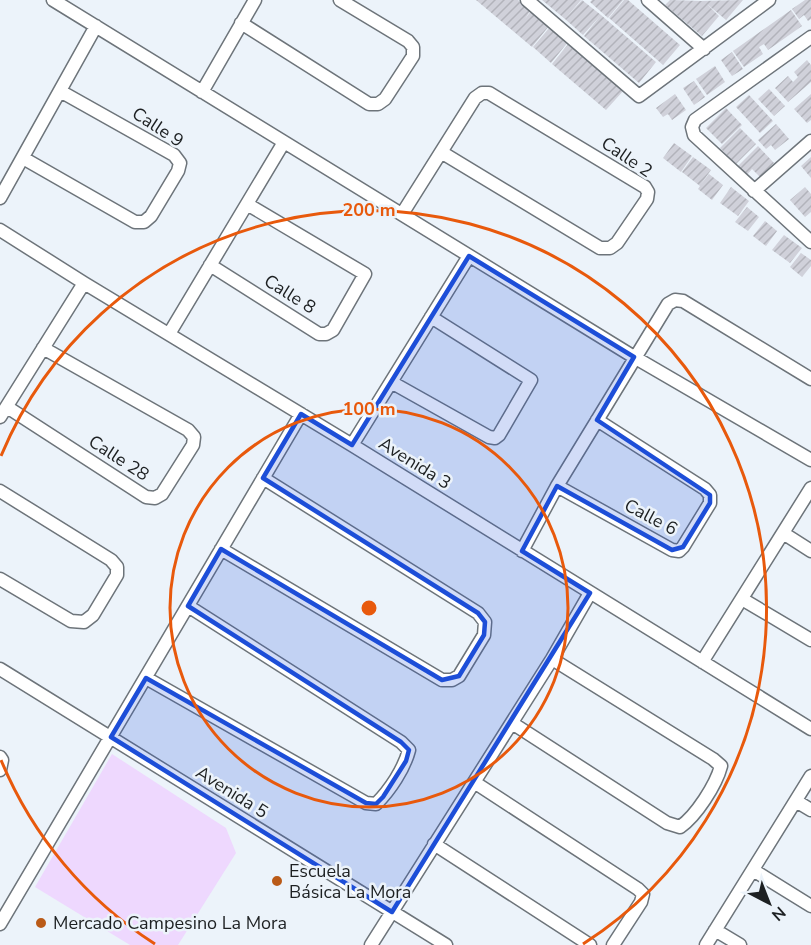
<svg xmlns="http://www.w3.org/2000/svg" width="811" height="945" viewBox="0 0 811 945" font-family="'Nunito Sans',sans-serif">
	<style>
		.pitch { fill: #eed8fe }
		.building { fill: url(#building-hatch) }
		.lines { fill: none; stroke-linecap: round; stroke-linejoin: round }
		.street-casing { stroke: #6d747a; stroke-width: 15 }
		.street { stroke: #fff; stroke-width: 12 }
		.marked { fill: #1d4ed8; fill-opacity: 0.2; stroke: #1d4ed8; stroke-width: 4.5; stroke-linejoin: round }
		.ring { fill: none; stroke: #e8590c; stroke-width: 3 }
		.poi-dot { fill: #ba5a17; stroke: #ecf3fa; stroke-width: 2 }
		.labels { text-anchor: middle; stroke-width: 5; stroke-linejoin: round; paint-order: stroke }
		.street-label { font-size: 18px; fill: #1d2022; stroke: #ecf3fa }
		.poi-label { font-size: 18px; fill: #1d2022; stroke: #ecf3fa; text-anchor: start }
		.centre { fill: #e8590c; stroke: #ecf3fa; stroke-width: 3 }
		.ring-label { font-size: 18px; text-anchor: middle; font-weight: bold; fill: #e8590c; stroke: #ecf3fa; stroke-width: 5; stroke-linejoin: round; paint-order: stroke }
	</style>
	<defs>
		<pattern id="building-hatch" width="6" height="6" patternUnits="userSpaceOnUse" patternTransform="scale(1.5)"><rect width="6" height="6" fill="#d0d1da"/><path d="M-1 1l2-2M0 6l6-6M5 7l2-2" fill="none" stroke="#b2b3bb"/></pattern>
	</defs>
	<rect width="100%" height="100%" fill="#ecf3fa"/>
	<path class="pitch" d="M112 754 226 828 236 853 178 945H130L35 887Z"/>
	<path class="building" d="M476 0H518L530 11 525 19 531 11 549 26 532 47Z
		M542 0H581L565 19Z
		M582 0 601 15 583 35 565 19Z
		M592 0H623L608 18 590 2Z
		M624 0H628L680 45 663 65 609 18Z
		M670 0 701 1 743 0 726 20 707 4 719 16 702 36 665 5Z
		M805 0H811V19L808 21 804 15 799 19 792 9Z
		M791 10 802 26 768 50 764 44 759 47 763 54 744 67 733 51Z
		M601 15 656 62 639 83 584 36Z
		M550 27 568 42 551 63 533 47Z
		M569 43 624 90 606 110 552 64Z
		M732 52 743 69 732 76 721 60Z
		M807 60 811 65V82L788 102 775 88 788 76 793 82 798 77 794 72Z
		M715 66 725 82 707 95 696 79Z
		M694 81 705 97 694 105 683 88Z
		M769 89 785 106 774 116 758 99Z
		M675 94 686 110 672 120 668 114 663 117 656 108Z
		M811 94V120L807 123 794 109Z
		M749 95 773 121 760 133 736 107Z
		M726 108 742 125 722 144 706 128Z
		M776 124 789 139 775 150 771 145 766 149 758 140Z
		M740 128 756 144 736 164 720 148Z
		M674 143 692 156 681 172 663 158Z
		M758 146 774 163 760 177 752 169 747 175 738 166Z
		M693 157 711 170 701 184 709 174 723 185 712 200 698 189 700 186 682 172Z
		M811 157V178L801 166Z
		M731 187 749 201 738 216 720 203Z
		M805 187 811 194V212L805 217 790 200Z
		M747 207 759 217 748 231 735 222Z
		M765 221 777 231 766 246 753 236Z
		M784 235 802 248 790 263 772 250Z
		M801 253 811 260V266L802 277 790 267Z"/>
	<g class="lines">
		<g class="street-casing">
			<path id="street" d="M53 0 634 357 811 460
				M527 0 639 96 769 0
				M648 0 704 49
				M241 23 369 104H378L385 99 413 56V47L408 41 340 0
				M811 37 695 120 692 127 694 135 811 242
				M202 92 255 0
				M23 158 135 222H144L151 216 178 171 180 163 174 155 60 91
				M754 191 811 141
				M0 198 96 26
				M402 214 475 98 482 93H489L645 187 648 192 647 199 617 243 610 248H600L441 152
				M0 230 84 283 352 445 811 729
				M210 265 319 334H326L333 330 365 274 247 204
				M169 334 284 142
				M391 382 489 437 495 438 499 435 531 380 431 317
				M7 407 146 497 155 498 162 494 193 445 194 437 188 430 43 348
				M0 417 84 283
				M352 445 469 256
				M557 486 672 550 679 551 683 547 710 503V495L705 489 597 420
				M0 491 111 560 117 567V575L93 615 84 622 71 621 0 579
				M783 533 811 551
				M221 549 442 680H452L459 676 484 635 485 622 478 613 263 478
				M522 551 557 486 668 304 675 300 683 301 811 379
				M742 599 811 640
				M702 662 811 488
				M0 669 446 945
				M146 678 366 803 376 804C390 790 404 769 409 750L401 742 188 606
				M512 723 667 823 680 827C696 816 716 785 721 766L713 759 552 659
				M0 757 2 760 0 770
				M474 782 638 889 643 894 641 902 613 945
				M796 801 811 810
				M434 844 590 945
				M753 870 811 906
				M0 924 301 414
				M715 930 740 945
				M371 945 552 659 590 593
				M706 945 811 776"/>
		</g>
		<use href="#street" class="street"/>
	</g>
	<path class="marked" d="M469 256 634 357 597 420 710 495V503L683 547 672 550 557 486 522 551 590 593 392 912 111 737 146 678 366 803 376 804 383 797 406 761 409 750 401 742 188 606 221 549 442 680 459 676 484 635 485 622 478 613 263 478 301 414 352 445Z"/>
	<g class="ring">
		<circle cx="369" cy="608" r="199"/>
		<path d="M155 944A398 398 0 0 1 1 760M1 456A398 398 0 1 1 583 944"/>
	</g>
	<g class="poi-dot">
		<circle cx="277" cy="881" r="6"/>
		<circle cx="41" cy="923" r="6"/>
	</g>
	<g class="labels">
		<g class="street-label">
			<text transform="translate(158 127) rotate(33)" y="6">Calle 9</text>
			<text transform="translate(627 157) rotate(34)" y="6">Calle 2</text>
			<text transform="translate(290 294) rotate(32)" y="6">Calle 8</text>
			<text transform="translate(119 458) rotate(33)" y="6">Calle 28</text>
			<text transform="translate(415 463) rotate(32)" y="6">Avenida 3</text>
			<text transform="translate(651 517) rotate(28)" y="6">Calle 6</text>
			<text transform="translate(232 792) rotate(32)" y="6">Avenida 5</text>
		</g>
		<g class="poi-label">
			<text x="289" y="877">Escuela<tspan x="289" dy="21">Básica La Mora</tspan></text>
			<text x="53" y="929">Mercado Campesino La Mora</text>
		</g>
	</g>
	<circle cx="369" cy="608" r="9" class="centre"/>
	<g class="ring-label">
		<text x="369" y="216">200 m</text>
		<text x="369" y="415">100 m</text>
	</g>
	<g transform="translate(769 903) rotate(138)" stroke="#ecf3fa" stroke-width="4.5" paint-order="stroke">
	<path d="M0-4.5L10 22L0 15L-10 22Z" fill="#1d2022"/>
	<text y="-9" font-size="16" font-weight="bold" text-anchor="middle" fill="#1d2022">N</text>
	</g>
</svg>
